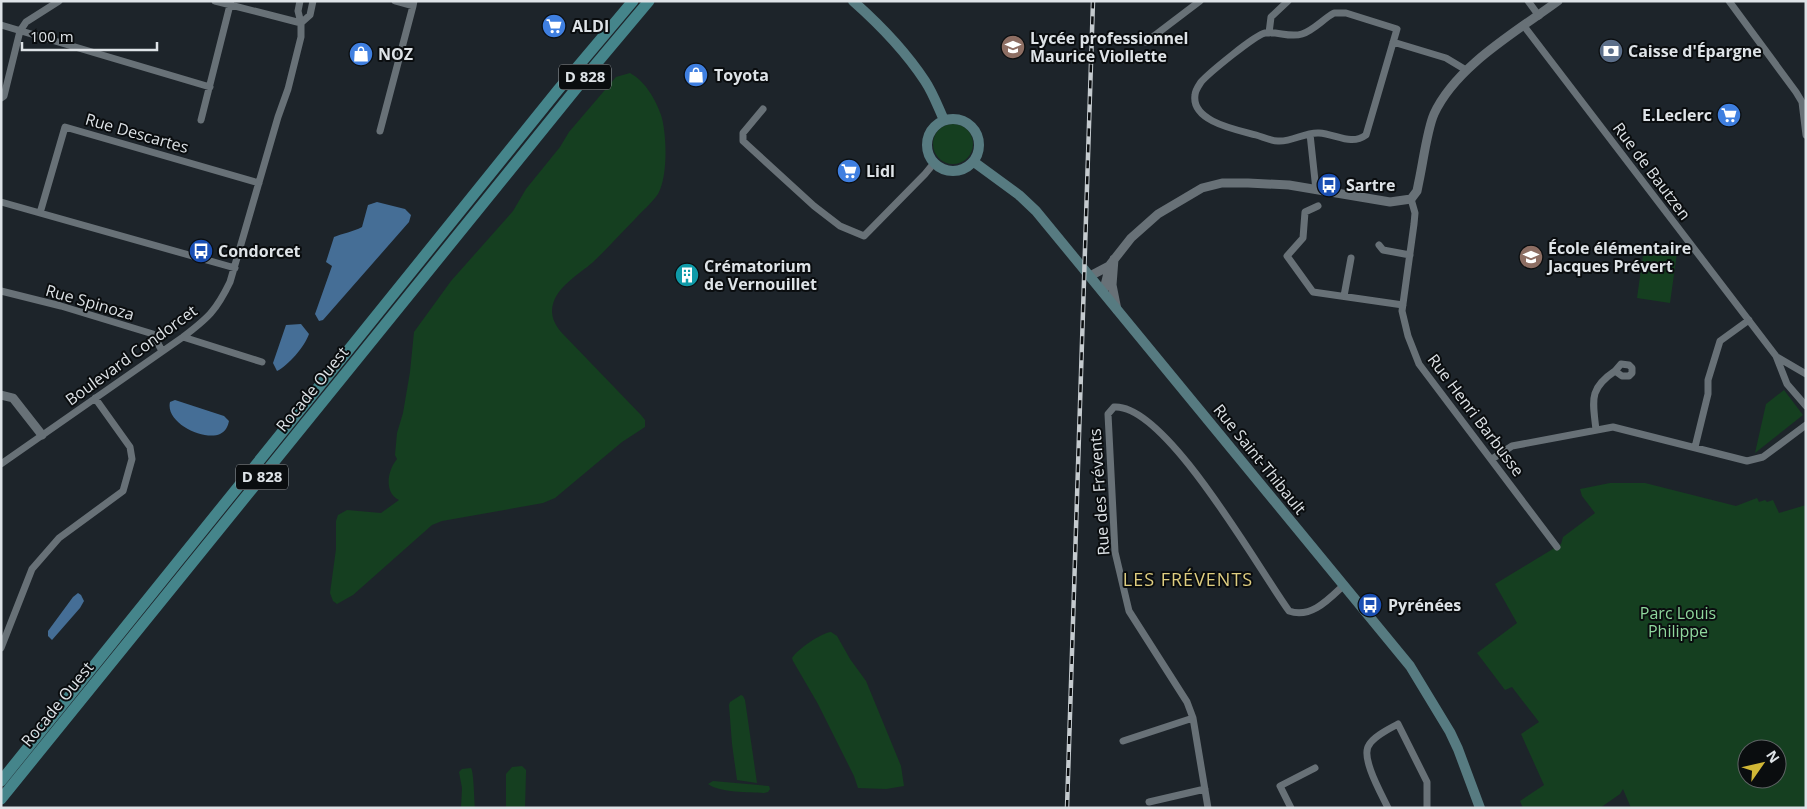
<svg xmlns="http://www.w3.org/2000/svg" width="1807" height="809" viewBox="0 0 1807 809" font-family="'Open Sans',sans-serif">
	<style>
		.green { fill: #153f20; fill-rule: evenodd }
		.water { fill: #456e96 }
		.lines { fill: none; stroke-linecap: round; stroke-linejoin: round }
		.minor { stroke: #687177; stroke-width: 7 }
		.tertiary { stroke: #687177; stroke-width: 9 }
		.secondary { stroke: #577b81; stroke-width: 10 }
		.primary { stroke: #45858b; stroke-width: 11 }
		.rail-casing { stroke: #c4cace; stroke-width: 4.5 }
		.rail { stroke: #0a0d0f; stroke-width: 2.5; stroke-dasharray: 8; stroke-linecap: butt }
		.labels { text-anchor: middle; stroke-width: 4; stroke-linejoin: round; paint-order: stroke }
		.shield { fill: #0a0d0f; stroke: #9ea3a6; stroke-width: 1 }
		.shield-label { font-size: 15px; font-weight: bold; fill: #dee3e7 }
		.poi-label { font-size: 16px; font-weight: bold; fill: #dee3e7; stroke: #0a0d0f; text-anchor: start }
		.street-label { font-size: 16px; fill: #dee3e7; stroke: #0a0d0f }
		.park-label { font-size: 16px; fill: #8fd79d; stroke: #0a0d0f }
		.neighbourhood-label { font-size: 18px; letter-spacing: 1px; fill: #dfce80; stroke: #0a0d0f }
	</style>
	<rect width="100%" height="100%" fill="#1d242a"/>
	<path class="green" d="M630 73C645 81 656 100 661 115 667 134 668 177 658 194 652 203 642 211 635 219 620 234 607 249 592 263 579 274 558 286 553 304 550 314 554 324 561 332L641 415 645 420V427L622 442 555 498 543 503 442 521 432 525 353 595 337 604 333 601 330 593 336 549V521L338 515 347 510 381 513 399 500C384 493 387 471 397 459L395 455 397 433 403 413 410 372 414 332 451 281 513 211 526 189 560 147 569 132 616 77Z
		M933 144a20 20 0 1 1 40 0a20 20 0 1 1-40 0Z
		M1644 248 1677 253 1670 303 1637 298Z
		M1784 390 1803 415 1755 453 1766 404Z
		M1610 483H1645L1736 506 1757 498 1759 502 1765 500 1767 502 1773 500 1779 513 1806 505V808H1631L1623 789 1620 794 1600 808H1523L1520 801 1544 785 1521 734 1539 722 1512 687 1505 690 1477 653 1517 623 1495 584 1561 544 1563 537 1595 513 1582 496 1580 489ZM1747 749H1777V779H1747Z
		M831 632 837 636 850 659 866 681 901 766 904 786 886 789 858 788 854 776 818 704 793 661 792 658C798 649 821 633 831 632Z
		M741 695 743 696 745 700 757 783 737 780 732 744 729 705 730 702Z
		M522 766 526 770V773L525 808H506V774L512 767Z
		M471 768C474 773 474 799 475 808H461L462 788 459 772 462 769Z
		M713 781 769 786 770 789 768 792 764 793C749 792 720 793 708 784Z"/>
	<path class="water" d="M377 202 405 209 411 215 409 222 323 320 319 321 315 314 332 266 326 262 334 237C343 233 353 232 362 227L368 205Z
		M301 324 309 334C305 346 288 366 277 371L273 363 286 325Z
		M175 400 224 416 229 421C228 426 226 431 220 434 204 441 165 423 170 402Z
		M78 593 81 595 84 601 80 608 52 640 48 636V631L73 597Z"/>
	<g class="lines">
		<path class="minor" d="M215 1 301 23
			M395 1 413 6 414 1
			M1528 1 1539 16
			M1729 1 1796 92 1802 102 1806 135
			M1334 13H1346L1397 29 1366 135C1351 146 1336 134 1319 133 1305 132 1292 142 1278 141 1271 141 1263 137 1256 135 1238 130 1191 122 1195 95 1195 91 1199 85 1201 82 1209 73 1255 35 1265 33 1277 31 1290 38 1302 34 1314 30 1323 19 1334 13Z
			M301 23 310 15 313 1
			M1 25 210 87
			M1524 26 1776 356 1787 384 1806 406
			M1269 33 1271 17 1288 1
			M1146 42 1200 1
			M1393 42 1446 58 1466 70
			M1 98 4 96 20 31 26 22 59 1
			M763 109 743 133V141L814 206 840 226 864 236 925 174 934 163
			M201 120 231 1
			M380 131 413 6
			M1310 134 1316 190
			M1411 199 1415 213 1414 224 1402 311 1408 336 1419 364 1557 547
			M1 202 235 268
			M1318 206 1305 212 1303 238 1287 256 1313 292 1403 305
			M40 213 65 127 259 183
			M1379 245 1383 250 1410 255
			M1 291 61 306 153 334 162 351
			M1344 296 1351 258
			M183 337 262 362
			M1777 357 1806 374
			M1596 430C1593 401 1588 389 1615 371L1622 376H1629L1632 373V368L1629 365 1621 364 1615 371
			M1695 447 1708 394V380L1720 341 1749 320
			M1492 459 1512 446 1613 427 1747 461 1763 457 1806 425
			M1 464 183 337C208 318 216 311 230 282L278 117 288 89 301 37V23L298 11 300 1
			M1 648 32 569 59 538 123 491 132 459 130 447 95 398
			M1123 741 1193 718
			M1149 802 1205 789
			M1208 808 1193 718 1187 702 1129 611 1115 552 1108 414 1114 407C1166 403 1259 570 1289 611 1311 619 1329 599 1344 585
			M1291 808 1280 786 1315 768
			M1388 808C1382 795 1360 757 1369 745 1374 736 1389 729 1398 724L1427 782V808"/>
		<path class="tertiary" d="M1114 259 1112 285 1117 310
			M1090 276 1109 266 1131 238 1158 214 1202 188 1222 183H1248L1289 185 1390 202 1411 199 1417 191 1419 181C1423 163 1427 130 1434 114 1456 66 1516 32 1558 1
			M1103 293 1109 269
			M1 395 13 398 42 435"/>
		<path class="secondary" d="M853 1C879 24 906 52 925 81 933 93 938 107 944 120
			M927 145a26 26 0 1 1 52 0a26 26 0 1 1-52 0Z
			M974 162 1019 195 1036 211 1410 666 1450 732 1458 749 1480 808"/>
		<path class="primary" d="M1 781 558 90 633 1
			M1 799 596 64 649 1"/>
		<g class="rail-casing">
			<path id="rail" d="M1067 808 1093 1"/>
		</g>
		<use href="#rail" class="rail"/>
	</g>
	<defs>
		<g id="supermarket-disc" transform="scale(1.25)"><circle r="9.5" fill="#3f7fe0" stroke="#0a0d0f"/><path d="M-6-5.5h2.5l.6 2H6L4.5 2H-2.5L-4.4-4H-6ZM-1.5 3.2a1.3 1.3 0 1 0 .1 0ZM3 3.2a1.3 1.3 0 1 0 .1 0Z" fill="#fff"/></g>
		<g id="school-disc" transform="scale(1.25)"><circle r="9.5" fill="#8d6e63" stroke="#0a0d0f"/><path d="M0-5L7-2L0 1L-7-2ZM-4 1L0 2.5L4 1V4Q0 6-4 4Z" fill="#fff"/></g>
		<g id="bank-disc" transform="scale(1.25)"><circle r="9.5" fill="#5c6f8a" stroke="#0a0d0f"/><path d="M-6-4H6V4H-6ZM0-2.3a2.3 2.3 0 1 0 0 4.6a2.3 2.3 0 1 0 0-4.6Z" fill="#fff"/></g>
		<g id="shop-disc" transform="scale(1.25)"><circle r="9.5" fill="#3f7fe0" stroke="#0a0d0f"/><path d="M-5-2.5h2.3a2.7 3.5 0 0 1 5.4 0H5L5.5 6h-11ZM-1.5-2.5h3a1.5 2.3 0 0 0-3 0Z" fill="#fff"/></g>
		<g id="bus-disc" transform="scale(1.25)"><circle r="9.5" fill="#1a4fb4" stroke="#0a0d0f"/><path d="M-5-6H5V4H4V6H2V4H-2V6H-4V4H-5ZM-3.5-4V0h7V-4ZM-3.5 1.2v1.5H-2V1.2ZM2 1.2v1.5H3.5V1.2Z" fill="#fff"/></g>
		<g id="building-disc" transform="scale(1.25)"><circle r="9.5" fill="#0f9aa8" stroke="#0a0d0f"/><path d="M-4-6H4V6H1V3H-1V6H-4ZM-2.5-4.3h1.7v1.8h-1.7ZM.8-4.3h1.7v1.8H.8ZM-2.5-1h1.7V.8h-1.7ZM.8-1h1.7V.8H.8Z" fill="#fff"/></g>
	</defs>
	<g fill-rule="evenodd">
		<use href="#supermarket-disc" x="554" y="26"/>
		<use href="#school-disc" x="1013" y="47"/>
		<use href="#bank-disc" x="1611" y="51"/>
		<use href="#shop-disc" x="361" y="54"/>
		<use href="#shop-disc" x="696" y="75"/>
		<use href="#supermarket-disc" x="1729" y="115"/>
		<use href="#supermarket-disc" x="849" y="171"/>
		<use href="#bus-disc" x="1329" y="185"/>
		<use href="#bus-disc" x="201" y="251"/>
		<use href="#school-disc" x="1531" y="257"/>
		<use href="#building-disc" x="687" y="275"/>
		<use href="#bus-disc" x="1370" y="605"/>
	</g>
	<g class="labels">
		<g class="shield">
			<rect x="559" y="64.5" width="52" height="25" rx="4"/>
			<rect x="236" y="464.5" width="52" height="25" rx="4"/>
		</g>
		<g class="shield-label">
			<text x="585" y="82">D 828</text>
			<text x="262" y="482">D 828</text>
		</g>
		<g class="poi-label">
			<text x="572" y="32">ALDI</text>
			<text x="1030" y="44">Lycée professionnel<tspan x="1030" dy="18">Maurice Viollette</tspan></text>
			<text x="1628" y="57">Caisse d'Épargne</text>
			<text x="378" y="60">NOZ</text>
			<text x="714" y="81">Toyota</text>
			<text x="1712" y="121" text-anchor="end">E.Leclerc</text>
			<text x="866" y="177">Lidl</text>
			<text x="1346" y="191">Sartre</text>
			<text x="1548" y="254">École élémentaire<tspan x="1548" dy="18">Jacques Prévert</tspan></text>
			<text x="218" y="257">Condorcet</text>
			<text x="704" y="272">Crématorium<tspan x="704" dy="18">de Vernouillet</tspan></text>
			<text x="1388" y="611">Pyrénées</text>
		</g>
		<g class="street-label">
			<text transform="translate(137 133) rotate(16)" y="6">Rue Descartes</text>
			<text transform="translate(1652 171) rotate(53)" y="6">Rue de Bautzen</text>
			<text transform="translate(90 302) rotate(16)" y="6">Rue Spinoza</text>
			<text transform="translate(131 355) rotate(-36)" y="6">Boulevard Condorcet</text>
			<text transform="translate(312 389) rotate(-51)" y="6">Rocade Ouest</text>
			<text transform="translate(1476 415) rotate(53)" y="6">Rue Henri Barbusse</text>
			<text transform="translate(1260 459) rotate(51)" y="6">Rue Saint-Thibault</text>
			<text transform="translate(1099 492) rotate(-94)" y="6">Rue des Frévents</text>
			<text transform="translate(57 704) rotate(-51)" y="6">Rocade Ouest</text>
		</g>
		<g class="park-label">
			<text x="1678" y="619">Parc Louis<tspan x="1678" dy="18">Philippe</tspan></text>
		</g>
		<g class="neighbourhood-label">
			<text x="1188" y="586">LES FRÉVENTS</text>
		</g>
	</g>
	<rect width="1807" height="809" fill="none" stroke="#dee3e7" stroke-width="5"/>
	<g transform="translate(1762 764) rotate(56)"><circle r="24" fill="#0a0d0f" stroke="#5f6365"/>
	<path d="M0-4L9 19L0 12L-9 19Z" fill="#d1b736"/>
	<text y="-8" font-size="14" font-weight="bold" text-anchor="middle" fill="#dee3e7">N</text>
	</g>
	<path d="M22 42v8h135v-8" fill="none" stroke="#dee3e7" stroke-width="2.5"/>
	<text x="30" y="42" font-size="15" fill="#dee3e7" stroke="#0a0d0f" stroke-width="4" paint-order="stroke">100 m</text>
</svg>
